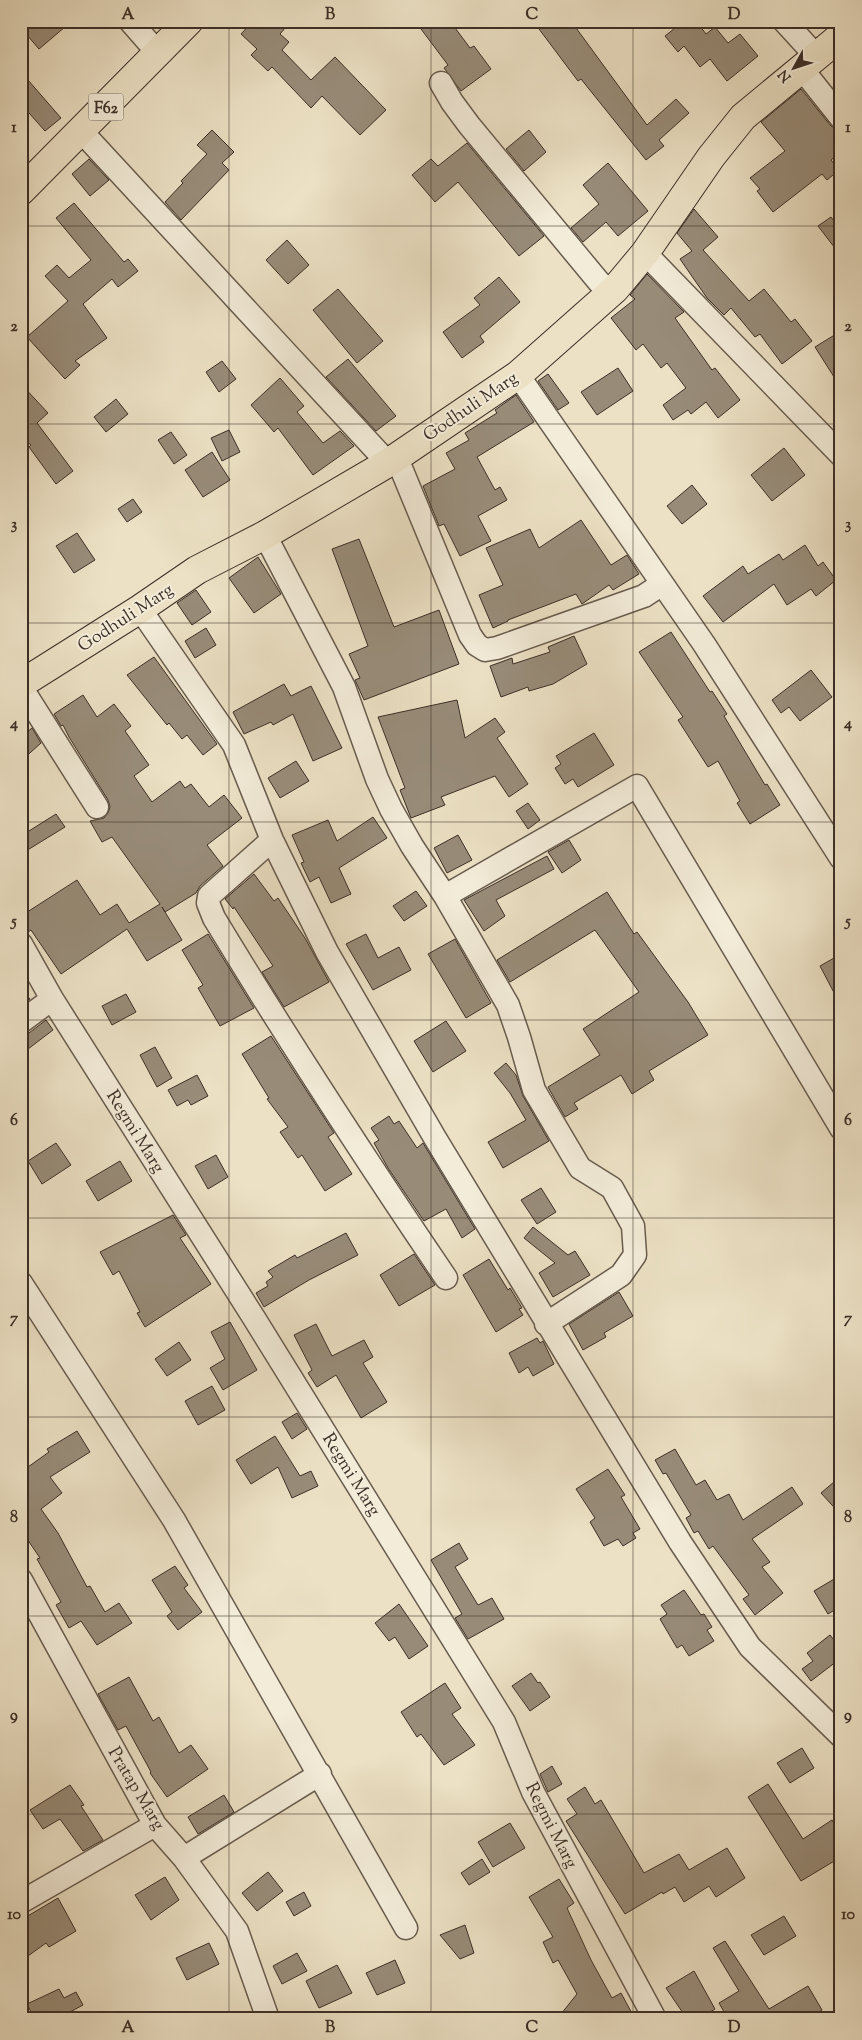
<svg xmlns="http://www.w3.org/2000/svg" width="862" height="2040" viewBox="0 0 862 2040" font-family="'Sorts Mill Goudy',serif">
	<style>
		.building { fill: #988c79; stroke: #3c2f27 }
		.lines { fill: none; stroke-linecap: round; stroke-linejoin: round }
		.minor-casing { stroke: #685c4e; stroke-width: 25 }
		.major-casing { stroke: #3c2f27; stroke-width: 30 }
		.minor { stroke: #f3ecd9; stroke-width: 22 }
		.major { stroke: #ece1c5; stroke-width: 28 }
		.grid { fill: none; stroke: #3c2f27; stroke-width: 1; stroke-opacity: 0.55 }
		.labels { text-anchor: middle; stroke-width: 4; stroke-linejoin: round; paint-order: stroke }
		.shield { fill: #f3ecd9; stroke: #73685c; stroke-width: 1 }
		.shield-label { font-size: 16px; font-weight: bold; fill: #3c2f27 }
		.street-label { font-size: 18px; fill: #3c2f27; stroke: #f3ecd9 }
		.neatline { fill: none; stroke: #3c2f27; stroke-width: 2 }
		.grid-label { font-size: 16px; text-anchor: middle; font-weight: bold; fill: #3c2f27 }
	</style>
	<rect width="100%" height="100%" fill="#ece1c5"/>
	<filter id="stains"><feTurbulence type="fractalNoise" baseFrequency=".004" numOctaves="4"/><feColorMatrix values="0 0 0 0 .2 0 0 0 0 .09 0 0 0 0 .02 0 0 0 .5 -.17"/></filter>
	<radialGradient id="worn" r=".72"><stop offset=".6" stop-color="#630" stop-opacity="0"/><stop offset="1" stop-color="#630" stop-opacity=".3"/></radialGradient>
	<path class="building" d="M21 21H72L39 49 21 28Z
		M253 21H291L280 34 289 42 282 50 311 80 335 57 386 110 360 135 322 96 311 108 272 67 268 71 251 55 257 49 241 34Z
		M432 21H450L470 48 474 46 491 69 461 91 444 68 448 65 421 29Z
		M533 21H571L647 125 676 99 689 113 659 140 664 146 646 160 581 79 578 81Z
		M684 21H696L706 34 715 27 728 43 740 34 758 56 727 81 710 59 700 67 684 46 678 52 665 36Z
		M21 72 61 118 45 131 21 104Z
		M841 80V97L833 86Z
		M801 89 831 126 841 131V152L831 160 839 170 827 180 822 174 773 212 757 191 760 189 750 178 785 151 761 122Z
		M212 130 234 152 222 163 229 170 181 220 165 202 183 183 181 181 207 154 197 145Z
		M529 130 546 152 524 171 506 149Z
		M467 143 544 236 519 256 458 182 435 202 412 175 431 159 438 166Z
		M89 159 109 180 90 196 72 174Z
		M608 163 648 211 618 236 606 222 583 242 571 228 599 204 583 185Z
		M74 203 124 262 128 259 138 271 118 287 112 279 83 304 107 338 75 361 80 365 65 379 27 337 68 301 45 276 57 265 69 278 91 260 56 218Z
		M694 209 718 237 703 250 749 301 764 289 791 322 795 319 812 341 782 364 760 334 755 337 731 308 724 315 707 298 680 259 692 251 677 233Z
		M831 217 841 230V256L818 226Z
		M287 240 309 265 288 284 266 260Z
		M647 274 684 312 675 318 712 370 715 368 740 400 718 418 706 402 691 414 688 410 673 420 663 405 686 388 667 363 661 368 643 344 636 350 611 318 635 299 630 295Z
		M499 277 520 302 480 336 484 342 462 358 443 332 480 305 474 298Z
		M338 289 383 341 357 363 313 310Z
		M841 331V388L815 347Z
		M348 359 396 416 376 431 326 377Z
		M222 361 236 379 219 392 206 372Z
		M618 368 633 391 597 415 581 392Z
		M548 374 569 403 558 410 538 381Z
		M280 378 304 406 297 412 323 443 340 431 354 446 313 475 278 428 274 432 251 405Z
		M21 384 48 413 37 423 73 471 56 484 29 447 31 445 21 436Z
		M516 395 534 422 477 457 495 490 500 487 507 500 478 516 491 541 460 556 444 524 439 526 423 486 455 469 446 453 469 440 465 433 497 413 495 410Z
		M116 399 128 414 106 432 94 417Z
		M229 430 240 452 222 461 211 438Z
		M171 432 187 455 174 464 158 440Z
		M784 448 805 475 772 501 751 475Z
		M212 452 230 480 203 497 185 470Z
		M692 485 707 504 682 524 667 506Z
		M133 499 142 512 127 522 118 509Z
		M581 520 611 565 627 555 639 574 613 590 609 585 582 604 576 594 508 620V621L493 628 479 595 503 585 486 548 530 529 539 548Z
		M77 533 95 560 74 573 56 546Z
		M359 539 394 627 439 610 459 664 364 700 355 680 360 678 349 654 368 646 332 549Z
		M805 545 818 566 823 562 836 580 816 596 811 589 787 605 774 584 723 622 703 596 743 566 748 574 779 554 783 560Z
		M258 557 281 594 254 613 229 578Z
		M196 590 211 612 192 625 177 603Z
		M206 628 216 645 195 658 185 641Z
		M671 632 710 692 712 691 727 714 724 716 765 785 767 784 780 805 750 824 737 803 740 801 718 761 708 767 678 720 683 717 639 652Z
		M574 636 587 664 553 684 529 691 528 687 501 697 490 666 512 658 513 664 550 652 548 647Z
		M154 657 217 744 203 755 187 735 182 739 169 723 167 725 127 675Z
		M811 670 832 697 800 721 789 707 781 713 772 700Z
		M284 684 291 696 311 686 342 748 313 761 293 714 273 725 271 722 244 734 233 712Z
		M83 695 97 717 114 704 131 726 125 731 149 765 134 776 152 802 180 781 185 788 191 784 209 807 224 795 242 818 207 845 223 866 200 886 196 893 165 912 162 907 182 940 147 961 127 929 61 974 31 930 28 932 21 920V916L77 880 100 915 117 904 129 923 160 904 112 837 102 842 90 821 104 818 108 813 110 807 108 800 69 737 63 725 61 726 54 714Z
		M457 700 465 738 495 718 505 732 497 738 528 784 509 797 495 776 441 797 445 805 411 818 400 790 405 788 378 717Z
		M32 728 41 743 21 761V737Z
		M594 733 614 765 578 787 573 779 565 784 555 768 561 764 556 756Z
		M296 761 309 781 280 798 268 778Z
		M528 803 540 820 528 829 516 811Z
		M56 814 65 827 21 854V836Z
		M373 817 387 838 339 868 351 894 331 903 319 877 310 882 301 863 304 862 292 835 328 820 337 841Z
		M458 835 472 860 447 873 434 848Z
		M569 840 581 860 562 873 548 852Z
		M547 856 554 869 496 900 505 916 484 931 464 900Z
		M254 874 274 901 278 898 305 938 329 982 284 1007 262 972 273 966 234 907 233 909 225 899Z
		M416 891 427 906 404 921 393 906Z
		M607 892 634 934 637 932 688 1002 708 1035 649 1071 654 1080 632 1094 621 1075 574 1103 578 1109 565 1117 548 1087 600 1055 583 1029 639 992 595 930 510 982 497 960Z
		M208 934 254 1008 220 1026 198 988 203 985 182 950Z
		M366 934 378 958 399 947 411 970 373 990 346 944Z
		M455 939 491 1003 466 1018 428 954Z
		M841 954V1006L820 966Z
		M21 989 30 999 21 1005Z
		M126 994 136 1012 112 1025 102 1006Z
		M46 1020 53 1030 28 1049 21 1040V1035L29 1033Z
		M446 1021 466 1051 433 1072 414 1041Z
		M271 1036 334 1133 328 1137 352 1174 325 1191 302 1155 298 1158 280 1132 288 1127 267 1099 269 1098 242 1054Z
		M155 1047 172 1078 157 1087 140 1055Z
		M506 1063 516 1075 523 1096 549 1141 503 1168 488 1142 526 1120 510 1093 494 1073Z
		M197 1075 208 1096 191 1105 188 1100 177 1106 168 1090Z
		M389 1116 394 1124 399 1121 417 1148 423 1143 475 1229 462 1238 446 1209 424 1221 388 1168 374 1143 379 1140 371 1128Z
		M56 1143 71 1165 42 1184 28 1161Z
		M216 1155 228 1177 208 1189 195 1166Z
		M120 1161 132 1181 98 1201 86 1181Z
		M541 1188 556 1212 537 1224 521 1200Z
		M173 1215 186 1235 180 1238 211 1284 145 1327 137 1313 140 1312 119 1271 113 1275 100 1252Z
		M533 1227 568 1255 575 1251 590 1275 553 1297 539 1273 555 1263 524 1238Z
		M346 1233 358 1255 309 1280 264 1307 256 1293 268 1286 266 1282 273 1277 268 1271 295 1255 297 1258Z
		M414 1254 435 1285 399 1306 380 1275Z
		M489 1259 508 1290 510 1288 522 1308 519 1309 523 1315 496 1332 463 1275Z
		M619 1292 633 1316 604 1333 606 1337 583 1350 569 1324Z
		M230 1322 257 1370 223 1390 210 1368 225 1359 211 1332Z
		M316 1324 332 1356 364 1340 373 1357 363 1363 387 1402 361 1418 336 1375 317 1387 308 1373 312 1370 294 1335Z
		M537 1338 540 1343 543 1341 554 1364 533 1376 528 1367 519 1373 509 1353Z
		M179 1342 191 1360 167 1376 155 1359Z
		M212 1386 225 1410 198 1425 185 1401Z
		M297 1413 307 1429 292 1439 282 1422Z
		M77 1431 90 1452 50 1477 62 1493 41 1509 58 1533 87 1587 90 1586 105 1612 119 1603 132 1623 97 1645 81 1621 69 1628 56 1605 61 1602 37 1559 40 1558 21 1530 29 1523 21 1512V1472L49 1452 47 1449Z
		M275 1436 300 1476 311 1471 318 1486 292 1498 278 1467 251 1484 236 1460Z
		M675 1449 696 1485 705 1480 717 1500 729 1494 743 1520 792 1487 803 1504 752 1539 770 1562 762 1567 783 1593 755 1615 743 1599 749 1595 713 1546 709 1549 698 1531 694 1533 686 1518 691 1515 666 1473 663 1474 655 1460Z
		M608 1469 625 1495 621 1497 640 1529 633 1533 636 1538 623 1546 618 1539 604 1546 590 1522 595 1518 576 1489Z
		M841 1476V1515L821 1493Z
		M459 1543 468 1559 455 1567 478 1605 492 1598 504 1619 468 1639 455 1618 462 1614 431 1560Z
		M175 1566 188 1585 184 1588 202 1612 178 1630 167 1616 172 1612 152 1580Z
		M841 1575V1606L828 1614 814 1591Z
		M684 1590 701 1615 704 1614 712 1627 707 1630 714 1641 689 1656 682 1645 677 1648 660 1619 667 1614 661 1605Z
		M399 1604 428 1646 409 1659 395 1637 389 1641 375 1623Z
		M830 1635 838 1645H841V1658L811 1681 802 1669 813 1661 807 1653Z
		M531 1673 538 1683 540 1682 550 1697 530 1711 512 1686Z
		M129 1677 153 1721 159 1717 179 1753 191 1745 208 1769 167 1797 150 1773 151 1772 126 1726 118 1730 98 1694Z
		M445 1683 461 1708 452 1714 475 1745 444 1765 421 1734 417 1737 401 1712Z
		M802 1748 814 1768 790 1783 777 1763Z
		M552 1766 562 1784 548 1792 540 1774Z
		M768 1784 803 1839 832 1820 841 1834V1857L801 1881 748 1797Z
		M70 1785 84 1805 81 1806 103 1840 83 1851 60 1819 43 1829 30 1810Z
		M585 1787 595 1804 601 1800 644 1873 679 1854 689 1870 727 1848 745 1878 716 1897 709 1886 684 1902 675 1887 663 1894 662 1892 625 1914 566 1821 577 1814 567 1799Z
		M224 1795 234 1812 198 1834 188 1817Z
		M510 1823 525 1848 493 1867 478 1842Z
		M482 1859 490 1872 469 1885 461 1873Z
		M268 1872 283 1891 257 1911 242 1893Z
		M165 1877 179 1900 151 1920 135 1895Z
		M559 1879 574 1903 567 1908 591 1960 612 1998 621 1993 635 2019H557L577 1994 558 1960 553 1963 543 1942 553 1937 529 1897Z
		M304 1892 311 1906 294 1916 286 1902Z
		M58 1898 76 1931 49 1947 46 1943 21 1961V1920Z
		M784 1916 796 1936 764 1955 751 1935Z
		M465 1925 474 1953 460 1959 440 1935Z
		M725 1941 769 2009 808 1986 822 2010 807 2019H728L719 2003 739 1991 713 1948Z
		M209 1943 219 1964 187 1980 176 1958Z
		M297 1953 307 1971 282 1984 273 1966Z
		M395 1960 405 1983 377 1995 366 1973Z
		M337 1965 352 1993 319 2008 306 1981Z
		M694 1971 715 2009 699 2019H687L666 1988Z
		M59 1989 64 1998 76 1992 83 2005 57 2019H29L33 2016 27 2004Z"/>
	<g class="lines">
		<g class="minor-casing">
			<path id="minor" d="M130 21 158 53
				M784 21 816 56
				M802 69 841 118
				M441 83 452 102 469 125 599 282 612 293
				M82 132 388 463
				M645 253 841 455
				M518 375 704 644 841 858
				M396 456 470 635 477 645 485 650 497 648 644 596 662 584
				M265 535 344 687 377 779 391 809 412 846 445 896 508 1005 519 1037 534 1090 580 1168 612 1188 633 1226 635 1255 621 1275 546 1324
				M140 609 234 745 272 840 327 952 435 1138 680 1542 750 1647 841 1736
				M21 687 97 807
				M272 840 209 896 208 903 214 918C288 1040 366 1160 446 1278
				M445 896 637 786 841 1128
				M21 944 52 999 254 1318 504 1722 533 1792 655 2019
				M21 1022 52 999
				M21 1283 174 1520 406 1928
				M21 1580 155 1825 184 1858 237 1931 268 2019
				M184 1858 320 1774
				M21 1902 155 1825"/>
		</g>
		<g class="major-casing">
			<path id="major" d="M21 191 189 21
				M21 684 140 609 197 570 265 535 388 463 518 375 615 289 645 253 711 157 743 117 841 36"/>
		</g>
		<use href="#minor" class="minor"/>
		<use href="#major" class="major"/>
	</g>
	<path class="grid" d="M229 21V2019M431 21V2019M633 21V2019M21 226H841M21 424H841M21 623H841M21 822H841M21 1020H841M21 1218H841M21 1417H841M21 1616H841M21 1814H841"/>
	<g class="labels">
		<rect class="shield" x="88.5" y="93.5" width="35" height="27" rx="4"/>
		<g class="shield-label">
			<text x="106" y="113">F62</text>
		</g>
		<g class="street-label">
			<text transform="translate(470 406) rotate(-34)" y="6">Godhuli Marg</text>
			<text transform="translate(125 617) rotate(-33)" y="6">Godhuli Marg</text>
			<text transform="translate(136 1131) rotate(58)" y="6">Regmi Marg</text>
			<text transform="translate(352 1474) rotate(58)" y="6">Regmi Marg</text>
			<text transform="translate(137 1788) rotate(59)" y="6">Pratap Marg</text>
			<text transform="translate(552 1825) rotate(63)" y="6">Regmi Marg</text>
		</g>
	</g>
	<rect width="862" height="2040" fill="none" stroke="#ece1c5" stroke-width="55"/>
	<g transform="translate(794 68) rotate(230)" stroke="#f3ecd9" stroke-width="4" paint-order="stroke">
	<path d="M0-4L9 19L0 12L-9 19Z" fill="#3c2f27"/>
	<text y="-8" font-size="14" font-weight="bold" text-anchor="middle" fill="#3c2f27">N</text>
	</g>
	<rect x="28" y="28" width="806" height="1984" class="neatline"/>
	<g class="grid-label">
		<text x="128" y="19">A</text>
		<text x="330" y="19">B</text>
		<text x="532" y="19">C</text>
		<text x="734" y="19">D</text>
		<text x="14" y="132">1</text>
		<text x="848" y="132">1</text>
		<text x="14" y="331">2</text>
		<text x="848" y="331">2</text>
		<text x="14" y="529">3</text>
		<text x="848" y="529">3</text>
		<text x="14" y="728">4</text>
		<text x="848" y="728">4</text>
		<text x="14" y="926">5</text>
		<text x="848" y="926">5</text>
		<text x="14" y="1125">6</text>
		<text x="848" y="1125">6</text>
		<text x="14" y="1323">7</text>
		<text x="848" y="1323">7</text>
		<text x="14" y="1522">8</text>
		<text x="848" y="1522">8</text>
		<text x="14" y="1720">9</text>
		<text x="848" y="1720">9</text>
		<text x="14" y="1919">10</text>
		<text x="848" y="1919">10</text>
		<text x="128" y="2032">A</text>
		<text x="330" y="2032">B</text>
		<text x="532" y="2032">C</text>
		<text x="734" y="2032">D</text>
	</g>
	<rect width="100%" height="100%" filter="url(#stains)"/>
	<rect width="100%" height="100%" fill="url(#worn)"/>
</svg>
